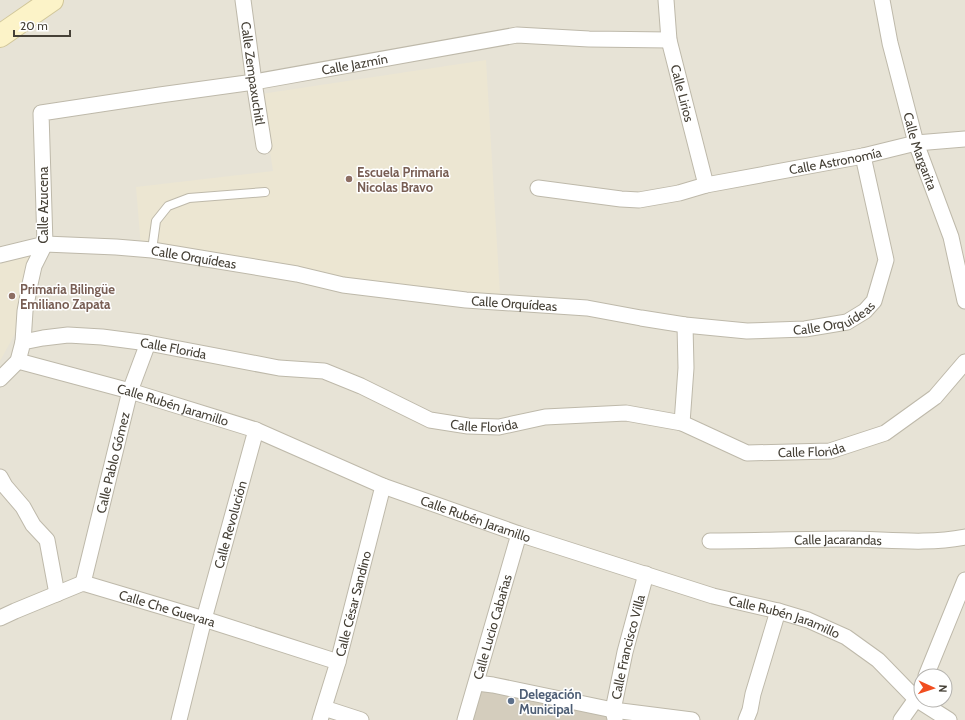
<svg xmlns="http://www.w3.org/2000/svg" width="965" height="720" viewBox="0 0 965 720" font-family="Cabin,sans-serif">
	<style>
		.residential { fill: #e7e3d6; fill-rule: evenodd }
		.education { fill: #ece6d2 }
		.building { fill: #d4cdbd }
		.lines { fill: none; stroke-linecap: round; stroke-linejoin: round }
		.service-casing { stroke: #beb9aa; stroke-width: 10 }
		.minor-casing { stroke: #beb9aa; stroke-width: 17 }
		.secondary-casing { stroke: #d1c699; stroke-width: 24 }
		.service { stroke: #fff; stroke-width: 8 }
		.minor { stroke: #fff; stroke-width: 15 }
		.secondary { stroke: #fcf3c8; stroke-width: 22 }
		.education-dot { fill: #8d6e63; stroke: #fff; stroke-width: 1.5 }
		.service-dot { fill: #5c6f8a; stroke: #fff; stroke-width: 1.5 }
		.labels { text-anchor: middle; stroke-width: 3; stroke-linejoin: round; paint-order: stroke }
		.street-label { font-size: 13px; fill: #464137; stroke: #fff }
		.education-label { font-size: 13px; font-weight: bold; fill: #785e54; stroke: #fff; text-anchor: start }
		.service-label { font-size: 13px; font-weight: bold; fill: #4e5e75; stroke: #fff; text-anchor: start }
	</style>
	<rect width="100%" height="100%" fill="#f3f0e8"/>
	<path class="residential" d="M0 0H965V720H0ZM921 676H945V700H921Z"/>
	<path class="education" d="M486 60 500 295 345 279 141 247 136 187 273 171 261 94Z
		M31 254 17 330 0 361V262Z"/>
	<path class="building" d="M481 687 608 714 610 720H471Z"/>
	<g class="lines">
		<g class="service-casing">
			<path id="service" d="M152 250 156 221 168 206 189 198 265 192"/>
		</g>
		<g class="minor-casing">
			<g id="minor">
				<path id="s1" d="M243 0 254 82 264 146"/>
				<path id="s2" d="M666 0 669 40 706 185"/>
				<path id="s3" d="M882 0 890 43 916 143 951 237 965 301"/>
				<path id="s4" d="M538 188 621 199 639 200 679 193 706 185 863 156 916 143 965 139"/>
				<path id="s5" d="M0 255 45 244 116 247 152 250 297 274 343 285 466 300 587 308 641 318 685 325 747 331 805 329 847 322 865 311 874 301 886 260 863 156"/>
				<path id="s6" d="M23 342 25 311 30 284 34 266 45 244 41 113 160 95 254 82 517 35 589 39 669 40"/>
				<path id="s7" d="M18 361 130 391 256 430 383 486 519 534 713 596 778 611 808 620 846 637 878 660 916 699 949 720"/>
				<path id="s8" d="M0 379 18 361 23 342 43 338 68 335 102 337 148 343 279 368 324 371 361 386 430 420 468 426 499 427 545 417 626 413 682 423 747 453 830 451 885 433 935 397 965 362"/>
				<path d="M682 423 686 368 685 325"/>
				<path d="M0 477 5 486 23 507 33 525 47 540 57 594"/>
				<path id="s9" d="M710 541C755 541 800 539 844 539 885 539 925 545 965 537"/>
				<path id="s10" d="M83 583 130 391 148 343"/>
				<path id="s11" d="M0 618 15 611 83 583 204 619 338 662"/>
				<path d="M926 676 965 580"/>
				<path d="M477 683 493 685 613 710 692 720"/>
				<path d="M324 708 361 720"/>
				<path id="s12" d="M615 719 613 710 625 652 646 574"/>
				<path id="s13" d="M179 720 204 619 256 430"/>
				<path id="s14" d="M320 720 338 662 383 486"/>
				<path id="s15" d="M465 720 519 534"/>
				<path d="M746 720 750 710 753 694 778 611"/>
				<path d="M901 720 916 699 921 688"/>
			</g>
		</g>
		<g class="secondary-casing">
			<path id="secondary" d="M0 36 52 0"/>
		</g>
		<use href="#service" class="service"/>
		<use href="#minor" class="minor"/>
		<use href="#secondary" class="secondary"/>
	</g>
	<g class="education-dot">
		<circle cx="349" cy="179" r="4"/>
		<circle cx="12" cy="296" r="4"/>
	</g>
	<circle class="service-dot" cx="511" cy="701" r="4"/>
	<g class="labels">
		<g class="street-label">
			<text dy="5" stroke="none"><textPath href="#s6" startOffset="550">Calle Jazmín</textPath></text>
			<text dy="5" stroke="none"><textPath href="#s1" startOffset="74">Calle Zempaxuchitl</textPath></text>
			<text dy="5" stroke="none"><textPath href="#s2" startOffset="95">Calle Lirios</textPath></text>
			<text dy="5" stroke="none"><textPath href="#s3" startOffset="156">Calle Margarita</textPath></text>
			<text dy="5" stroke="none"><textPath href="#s4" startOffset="302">Calle Astronomía</textPath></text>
			<text transform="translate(43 205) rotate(-90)" y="5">Calle Azucena</text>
			<text dy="5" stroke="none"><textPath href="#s5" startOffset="196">Calle Orquídeas</textPath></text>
			<text dy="5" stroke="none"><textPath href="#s5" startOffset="520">Calle Orquídeas</textPath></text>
			<text dy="5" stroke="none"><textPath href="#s5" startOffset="844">Calle Orquídeas</textPath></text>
			<text dy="5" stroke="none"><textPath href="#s8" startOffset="197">Calle Florida</textPath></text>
			<text dy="5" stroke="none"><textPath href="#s7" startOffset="161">Calle Rubén Jaramillo</textPath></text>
			<text dy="5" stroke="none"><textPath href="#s8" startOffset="521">Calle Florida</textPath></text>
			<text dy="5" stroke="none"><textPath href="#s8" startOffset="857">Calle Florida</textPath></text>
			<text dy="5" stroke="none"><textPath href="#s10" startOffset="124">Calle Pablo Gómez</textPath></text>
			<text dy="5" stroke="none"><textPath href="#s7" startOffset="485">Calle Rubén Jaramillo</textPath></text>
			<text dy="5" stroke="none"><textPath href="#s13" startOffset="202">Calle Revolución</textPath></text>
			<text dy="5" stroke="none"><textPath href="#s9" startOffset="128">Calle Jacarandas</textPath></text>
			<text dy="5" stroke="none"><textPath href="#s14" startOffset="121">Calle César Sandino</textPath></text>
			<text dy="5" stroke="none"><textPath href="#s11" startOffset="178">Calle Che Guevara</textPath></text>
			<text dy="5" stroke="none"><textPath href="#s7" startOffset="809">Calle Rubén Jaramillo</textPath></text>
			<text dy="5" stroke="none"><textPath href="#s15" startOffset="97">Calle Lucio Cabañas</textPath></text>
			<text dy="5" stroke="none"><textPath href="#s12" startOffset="74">Calle Francisco Villa</textPath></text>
		</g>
		<g class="education-label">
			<text x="357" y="177">Escuela Primaria<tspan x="357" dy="15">Nicolas Bravo</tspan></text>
			<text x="20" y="294">Primaria Bilingüe<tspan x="20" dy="15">Emiliano Zapata</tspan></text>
		</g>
		<g class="service-label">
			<text x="519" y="699">Delegación<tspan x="519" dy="15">Municipal</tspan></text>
		</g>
	</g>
	<g transform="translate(933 688) rotate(93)"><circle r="19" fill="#ffffff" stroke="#b5b3af"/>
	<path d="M0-3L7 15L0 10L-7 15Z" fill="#f14e20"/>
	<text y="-6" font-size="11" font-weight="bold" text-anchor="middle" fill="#464137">N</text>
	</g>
	<path d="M14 30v6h56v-6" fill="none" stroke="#464137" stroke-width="2"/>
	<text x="20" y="30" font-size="12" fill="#464137" stroke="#ffffff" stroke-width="3" paint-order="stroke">20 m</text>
</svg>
